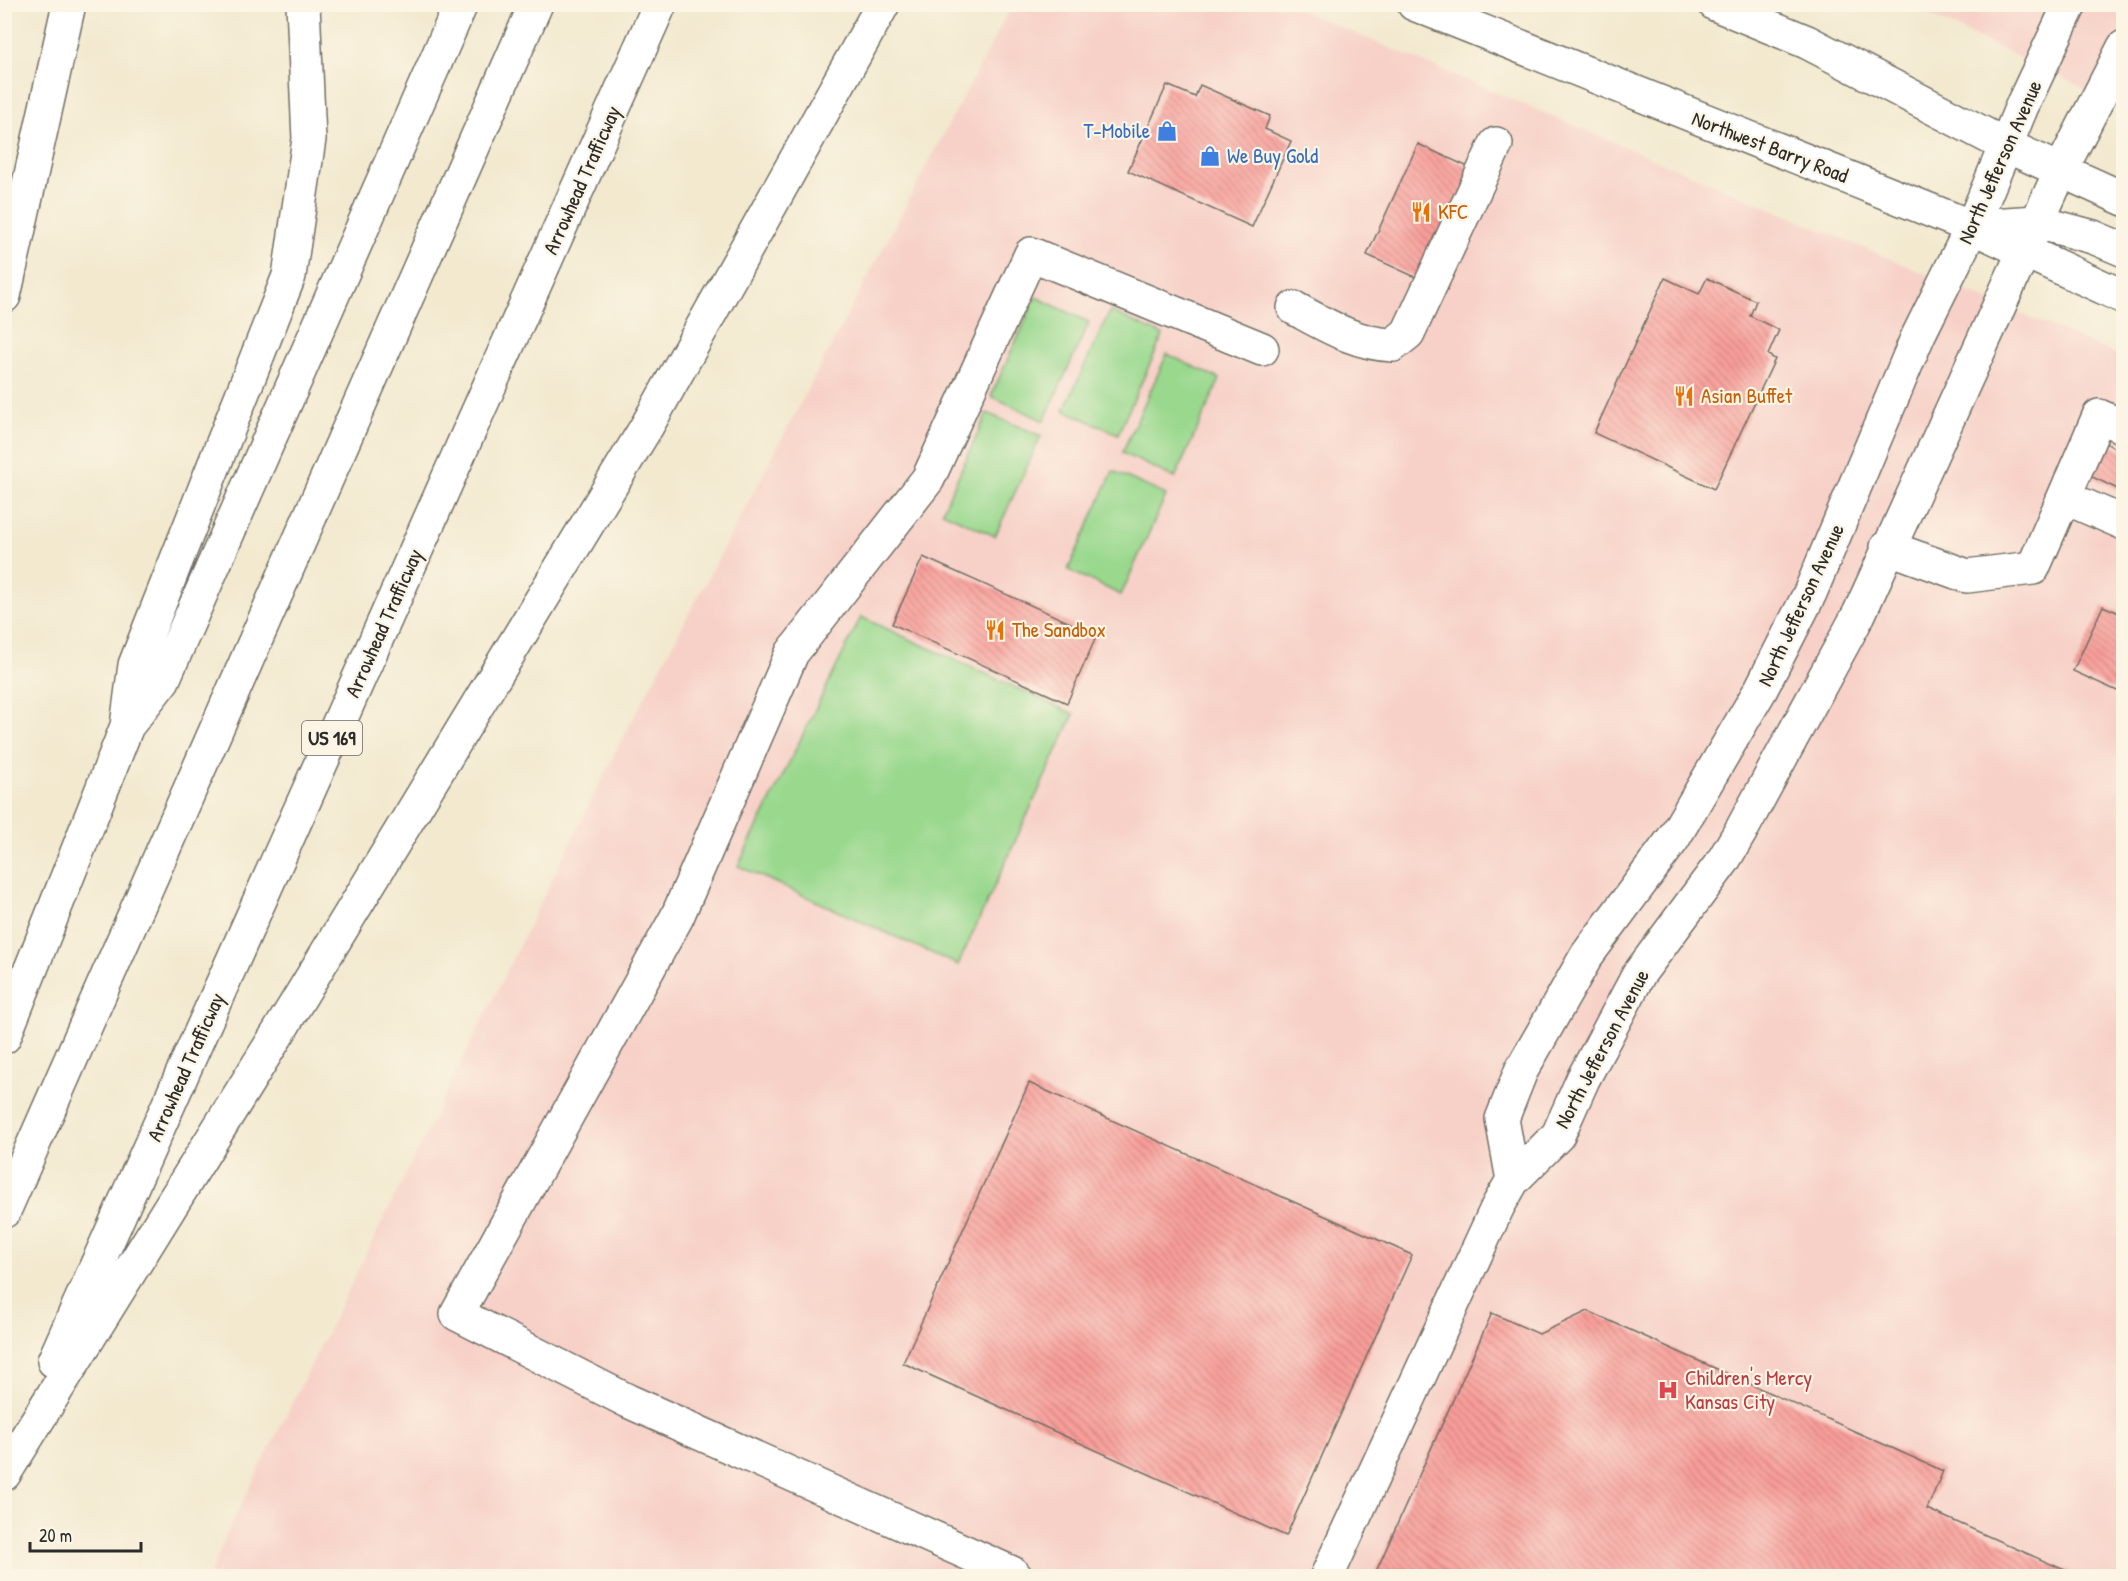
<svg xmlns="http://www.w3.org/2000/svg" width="2128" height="1581" viewBox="0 0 2128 1581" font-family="'Patrick Hand',sans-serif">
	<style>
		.built { fill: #f7d1c8 }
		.park { fill: #99d88d; stroke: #62825c; stroke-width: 1.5 }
		.building { fill: url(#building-back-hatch) }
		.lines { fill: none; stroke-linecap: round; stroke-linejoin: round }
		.minor-casing { stroke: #716e64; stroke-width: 36 }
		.major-casing { stroke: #716e64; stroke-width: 36 }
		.highway-casing { stroke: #716e64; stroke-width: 36 }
		.minor { stroke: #fff; stroke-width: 33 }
		.major { stroke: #fff; stroke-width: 33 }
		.highway { stroke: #fff; stroke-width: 33 }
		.labels { text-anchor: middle; stroke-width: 4.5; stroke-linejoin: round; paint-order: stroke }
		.shield { fill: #fcf5e5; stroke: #6a6863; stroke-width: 1.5 }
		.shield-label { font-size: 20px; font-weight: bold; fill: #2b2b2b }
		.shop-label { font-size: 21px; fill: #366cbe; stroke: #fcf5e5; text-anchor: end }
		.street-label { font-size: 21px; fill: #2b2b2b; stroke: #fcf5e5 }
		.food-label { font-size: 21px; fill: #c56008; stroke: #fcf5e5; text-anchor: start }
		.health-label { font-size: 21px; fill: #be3a42; stroke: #fcf5e5; text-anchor: start }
	</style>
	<defs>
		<pattern id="building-back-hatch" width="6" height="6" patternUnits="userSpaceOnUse" patternTransform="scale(1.5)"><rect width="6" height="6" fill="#f99e9a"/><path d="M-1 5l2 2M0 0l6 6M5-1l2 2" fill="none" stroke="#ca817e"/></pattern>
	</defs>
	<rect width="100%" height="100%" fill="#fcf5e5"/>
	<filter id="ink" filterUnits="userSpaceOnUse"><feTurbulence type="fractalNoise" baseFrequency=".0167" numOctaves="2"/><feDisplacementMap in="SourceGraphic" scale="12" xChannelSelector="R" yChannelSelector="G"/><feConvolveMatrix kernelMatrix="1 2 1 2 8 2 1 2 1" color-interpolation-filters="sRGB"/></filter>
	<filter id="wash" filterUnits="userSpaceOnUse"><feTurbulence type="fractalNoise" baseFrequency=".008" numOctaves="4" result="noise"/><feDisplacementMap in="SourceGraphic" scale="24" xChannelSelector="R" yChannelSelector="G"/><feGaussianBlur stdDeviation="1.35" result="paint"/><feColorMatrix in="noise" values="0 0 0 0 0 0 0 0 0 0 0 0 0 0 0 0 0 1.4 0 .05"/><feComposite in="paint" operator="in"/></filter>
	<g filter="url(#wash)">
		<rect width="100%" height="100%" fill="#f2e9cf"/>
		<path class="built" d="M1012 5H1288L2123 357V1576H209L229 1530 615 753Z
			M1909 5H2123V107Z"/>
		<path class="park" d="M1036 297 1089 322 1044 421 991 396Z
			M1110 311 1163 335 1118 434 1064 410Z
			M1167 354 1220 379 1175 478 1122 453Z
			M987 413 1041 436 995 536 942 512Z
			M1113 471 1166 495 1121 595 1068 570Z
			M861 617 1074 714 958 965 738 866Z"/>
		<g id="blocks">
			<path class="building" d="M1167 85 1195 97 1200 85 1270 116 1265 129 1291 141 1252 227 1128 171Z
				M1418 144 1475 170 1424 281 1367 255Z
				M1665 278 1699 294 1707 278 1756 301 1750 316 1779 330 1768 355 1775 359 1714 489 1594 433Z
				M2101 441 2124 452V492L2086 474Z
				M923 557 1097 635 1067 703 892 624Z
				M2103 606 2124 615V694L2073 671Z
				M1029 1083 1412 1255 1286 1536 903 1363Z
				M1588 1311 1943 1471 1927 1509 2078 1576H1374L1492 1313 1539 1334Z"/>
		</g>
	</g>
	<g filter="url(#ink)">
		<use href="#blocks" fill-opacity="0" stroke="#716e64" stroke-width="1.5"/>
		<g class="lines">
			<g class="minor-casing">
				<path id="minor" d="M4 296 69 4
					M1294 308C1326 325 1356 344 1393 345L1408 333 1496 144
					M2064 497 2099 416 2124 427
					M1887 547 1967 576 2033 568 2064 497 2124 523
					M1513 1180 1502 1119 1521 1071 1587 955 1673 839 1761 689 1810 593 1918 336 1972 227 2022 106 2070 4
					M1015 1576 1012 1573 628 1401 457 1314 677 917 792 653 928 479 1031 254 1262 349
					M1327 1576 1498 1206 1513 1180 1558 1135 1583 1079 1639 974 1723 861 1742 829 1859 614 2061 170 2124 47"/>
			</g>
			<g class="major-casing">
				<path id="major" d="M1414 4 1972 227 2124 297
					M1715 4 1807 42 2007 146 2124 199
					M1974 226 2037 222 2093 237 2124 250"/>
			</g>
			<g class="highway-casing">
				<path id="highway" d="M127 726 135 665 289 276 309 139 303 4
					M4 1037 127 726 163 680 461 4
					M4 1211 536 4
					M54 1361 660 4
					M4 1474 280 1030 647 426 883 4"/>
			</g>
			<use href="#minor" class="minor"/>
			<use href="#major" class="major"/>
			<use href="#highway" class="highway"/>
		</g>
	</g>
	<defs>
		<g id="shop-bare" transform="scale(1.62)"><path d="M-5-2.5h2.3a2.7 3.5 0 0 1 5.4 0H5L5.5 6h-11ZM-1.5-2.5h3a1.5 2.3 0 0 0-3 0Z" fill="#3f7fe0" stroke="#fcf5e5" stroke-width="2.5" paint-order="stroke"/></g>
		<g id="restaurant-bare" transform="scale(1.62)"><path d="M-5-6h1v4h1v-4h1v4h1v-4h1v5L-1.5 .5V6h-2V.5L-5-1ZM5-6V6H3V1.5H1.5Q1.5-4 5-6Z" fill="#e8710a" stroke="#fcf5e5" stroke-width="2.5" paint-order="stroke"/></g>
		<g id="hospital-bare" transform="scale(1.62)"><path d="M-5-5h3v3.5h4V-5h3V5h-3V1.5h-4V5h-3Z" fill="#e0444e" stroke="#fcf5e5" stroke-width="2.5" paint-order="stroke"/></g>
	</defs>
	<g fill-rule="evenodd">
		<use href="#shop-bare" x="1167" y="131"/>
		<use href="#shop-bare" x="1210" y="156"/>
		<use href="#restaurant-bare" x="1421" y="212"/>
		<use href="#restaurant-bare" x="1684" y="396"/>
		<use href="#restaurant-bare" x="995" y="630"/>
		<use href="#hospital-bare" x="1668" y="1390"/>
	</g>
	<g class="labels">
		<rect class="shield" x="302" y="721" width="60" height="34" rx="4.5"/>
		<g class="shield-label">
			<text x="332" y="745">US 169</text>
		</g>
		<g class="shop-label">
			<text x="1150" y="138">T-Mobile</text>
			<text x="1227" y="163" text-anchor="start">We Buy Gold</text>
		</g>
		<g class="street-label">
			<text transform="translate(1770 147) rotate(21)" y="7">Northwest Barry Road</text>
			<text transform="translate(2000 162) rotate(-66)" y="7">North Jefferson Avenue</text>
			<text transform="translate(582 180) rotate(-66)" y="7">Arrowhead Trafficway</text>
			<text transform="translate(1801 605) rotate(-65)" y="7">North Jefferson Avenue</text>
			<text transform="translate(384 623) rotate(-66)" y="7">Arrowhead Trafficway</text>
			<text transform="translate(1602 1049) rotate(-62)" y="7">North Jefferson Avenue</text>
			<text transform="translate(186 1067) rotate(-66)" y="7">Arrowhead Trafficway</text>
		</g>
		<g class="food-label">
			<text x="1438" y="219">KFC</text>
			<text x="1701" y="403">Asian Buffet</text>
			<text x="1012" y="637">The Sandbox</text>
		</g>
		<g class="health-label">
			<text x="1685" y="1385">Children's Mercy<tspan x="1685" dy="24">Kansas City</tspan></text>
		</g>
	</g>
	<rect width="2128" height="1581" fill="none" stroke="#fcf5e5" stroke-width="24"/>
	<path d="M30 1542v9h111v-9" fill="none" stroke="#2b2b2b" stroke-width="3"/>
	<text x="39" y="1542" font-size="18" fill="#2b2b2b" stroke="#fcf5e5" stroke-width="4.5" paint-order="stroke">20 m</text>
</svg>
